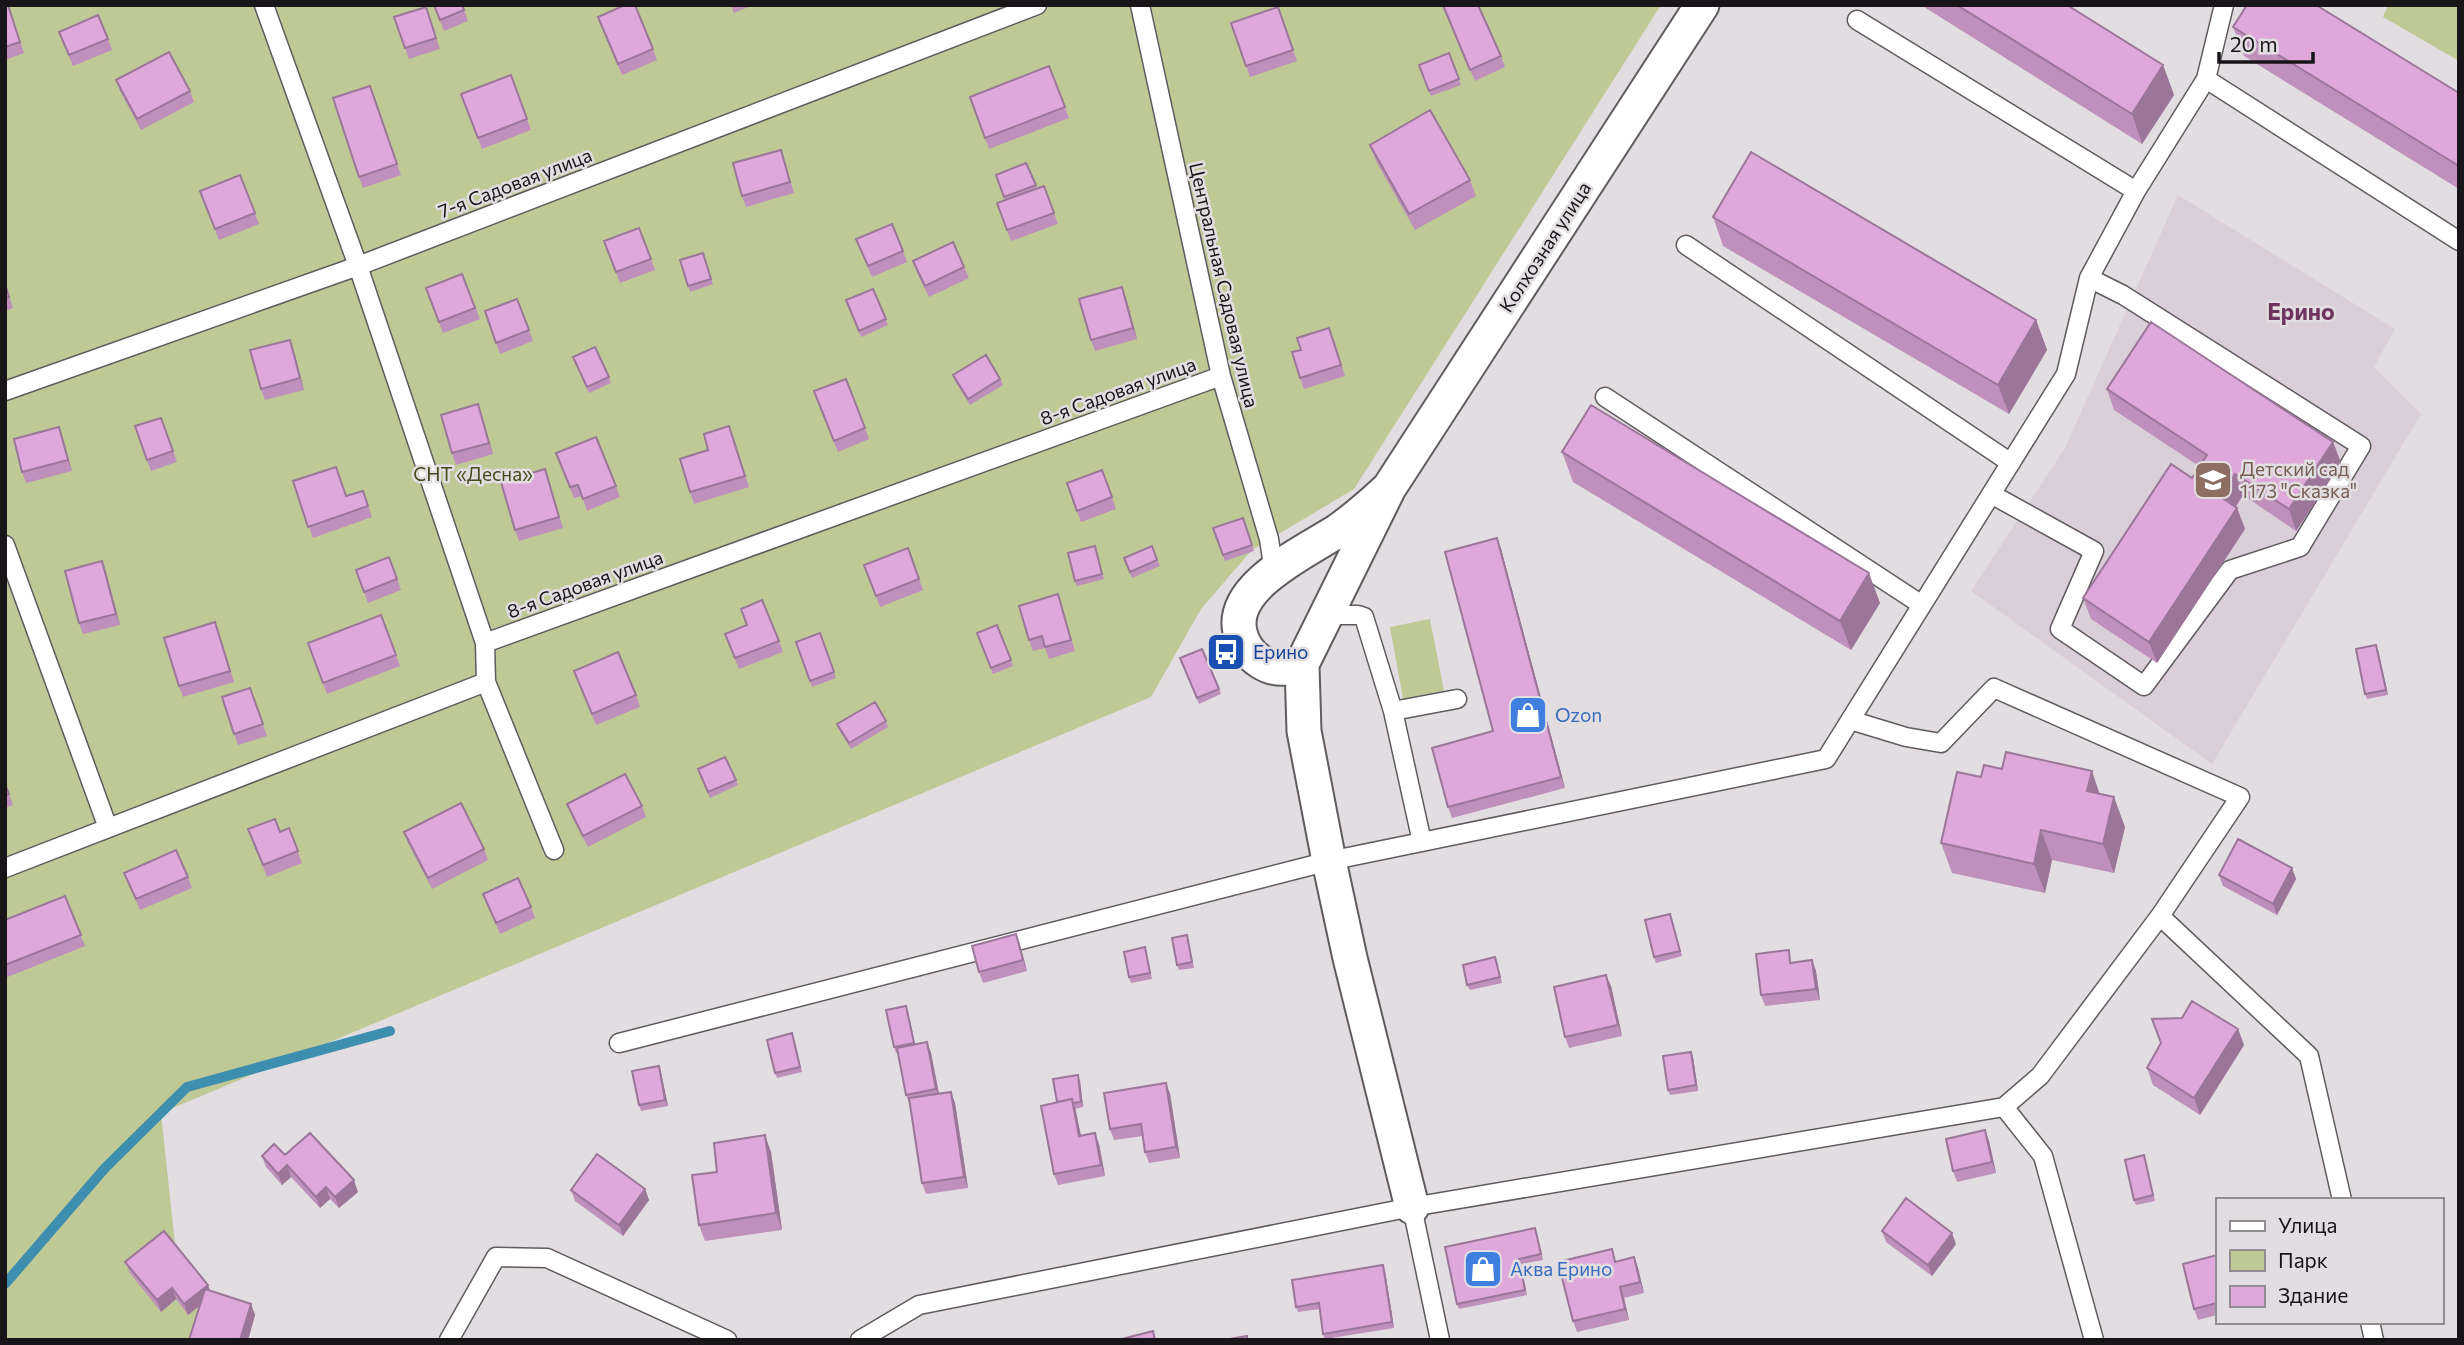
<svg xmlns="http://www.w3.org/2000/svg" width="2464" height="1345" viewBox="0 0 2464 1345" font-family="Commissioner,sans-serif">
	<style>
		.built { fill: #dacfd9 }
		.green { fill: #bfc995 }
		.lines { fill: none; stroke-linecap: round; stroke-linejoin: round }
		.stream { stroke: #3e8eaf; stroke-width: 10 }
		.service-casing { stroke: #5f5b5f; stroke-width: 21 }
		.minor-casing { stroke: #5f5b5f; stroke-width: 37 }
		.service { stroke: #fff; stroke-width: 18 }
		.minor { stroke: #fff; stroke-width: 33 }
		.wall { fill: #bf90bb }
		.shaded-wall { fill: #9b7699 }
		.building { fill: #dea8da; stroke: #9b7699; stroke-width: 2 }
		.labels { text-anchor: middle; stroke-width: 5; stroke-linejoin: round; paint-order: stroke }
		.street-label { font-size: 19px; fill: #171517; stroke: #e2dde1 }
		.education-label { font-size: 19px; fill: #785e54; stroke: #e2dde1; text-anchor: start }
		.park-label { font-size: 19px; fill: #434b18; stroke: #e2dde1 }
		.transit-label { font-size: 19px; fill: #164399; stroke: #e2dde1; text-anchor: start }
		.shop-label { font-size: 19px; fill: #366cbe; stroke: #e2dde1; text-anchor: start }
		.quarter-label { font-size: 23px; font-weight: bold; fill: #6f3560; stroke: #e2dde1 }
	</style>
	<rect width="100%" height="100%" fill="#e2dde1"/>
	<path class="built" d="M2178 195 2395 329 2374 367 2421 414 2212 764 1971 591 2065 448Z"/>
	<path class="green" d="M5 5H1661L1354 489 1252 550 1201 609 1151 697 161 1113 176 1254 215 1340H5Z
		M2388 5H2459V61L2383 17Z
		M1430 619 1444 691 1403 699 1390 627Z"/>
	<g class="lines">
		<path class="stream" d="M5 1284 105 1168 187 1087 390 1031"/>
		<g class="service-casing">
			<path id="service" d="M264 5 358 266 485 643
				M1140 5 1221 376 1269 539 1274 572
				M1857 20 2136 191
				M2206 79 2459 241
				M1686 245 2011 463
				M5 391 358 266 1037 5
				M1605 397 1922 605
				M1991 494 2094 551 2060 629 2144 686 2230 570 2300 547 2361 446 2123 295 2089 278
				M5 545 108 828
				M1326 615H1358L1364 617 1393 711 1457 699
				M486 682 554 850
				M1393 711 1422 842
				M5 868 486 682 485 643 1221 376
				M2160 916 2309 1056 2342 1200
				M619 1043 1329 861 1826 759 2066 374 2089 278 2136 191 2206 79 2224 5
				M2004 1107 2043 1156 2094 1340
				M1412 1207 1440 1340
				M2370 1322 2374 1340
				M449 1340 496 1257 547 1258 727 1340
				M860 1340 919 1305 1412 1207 2004 1107 2040 1076 2160 916 2240 797 1994 688 1941 743 1906 737 1850 720"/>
		</g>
		<g class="minor-casing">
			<path id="minor" d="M1389 488C1373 503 1357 517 1339 530 1307 551 1229 586 1240 632 1242 644 1251 656 1261 662 1275 671 1288 669 1302 664L1389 488 1702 5
				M1302 666 1304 731 1329 861 1350 958 1412 1207"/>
		</g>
		<use href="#service" class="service"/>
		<use href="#minor" class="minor"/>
	</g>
	<path class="wall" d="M5 5H8L24 53 5 60Z
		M434 5H462L468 21 444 31Z
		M731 5H753L734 13Z
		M1921 5H2067L2163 65 2174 95 2142 144Z
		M1442 6 1501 56 1505 67 1475 81Z
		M426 7 440 49 409 59 394 17Z
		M1278 7 1297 61 1250 77 1231 23Z
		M2233 27 2459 93V189L2244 56Z
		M602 28 653 49 657 60 622 75Z
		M59 32 108 39 112 50 73 66Z
		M1449 53 1461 85 1431 96 1419 65Z
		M1049 66 1069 118 989 149 970 97Z
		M511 75 531 130 482 149 461 94Z
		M116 80 190 91 194 102 141 130 120 91Z
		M370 86 401 175 363 188 359 177Z
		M1370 145 1470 180 1476 196 1415 230 1376 161Z
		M781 150 794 193 746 207 742 196Z
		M1026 163 1037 188 1044 186 1058 224 1011 241 997 203 1005 200 996 175Z
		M240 175 259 224 219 240 200 191Z
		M1713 217 2036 320 2047 350 2009 414 1723 246Z
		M639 228 655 270 620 283 604 241Z
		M856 239 903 251 907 262 872 277Z
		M703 253 713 284 690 292 680 260Z
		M913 261 964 267 969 278 929 297 917 273Z
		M462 274 480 319 443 333 426 288Z
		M5 283 13 308 5 311Z
		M873 289 888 325 861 337 846 300Z
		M1126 298 1137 339 1095 351 1091 340Z
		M517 299 533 341 500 354 485 311Z
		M1334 339 1345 376 1304 389 1300 378 1301 350Z
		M290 340 304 390 265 400 261 389Z
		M575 363 609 377 611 383 589 393Z
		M953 375 1000 379 1003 385 970 405 955 381Z
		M846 379 869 439 838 452 814 391Z
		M2107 389 2333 442 2341 463 2296 531 2243 495 2236 507 2237 508 2245 529 2157 663 2091 619 2083 598 2192 478 2199 466 2114 410Z
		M482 416 493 454 456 465 452 453Z
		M161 418 177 462 151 471 135 426Z
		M59 427 72 471 26 483 22 472Z
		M733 437 749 487 694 504 690 492 708 450Z
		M1562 452 1880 603 1851 650 1573 482Z
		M560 464 616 486 620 497 587 511 582 496 574 498Z
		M545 469 563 528 519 541 515 530Z
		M1102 470 1116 509 1081 522 1067 483Z
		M293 481 346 496 363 491 372 517 313 538Z
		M1243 518 1254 551 1225 561 1213 528Z
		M1497 538 1501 549 1565 788 1452 818 1448 807 1493 731Z
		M1095 546 1104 579 1077 586 1075 581Z
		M1152 546 1160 566 1132 578 1124 558Z
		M908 548 923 590 880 607 864 565Z
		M389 557 401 590 368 603 356 570Z
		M102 561 120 625 83 634 79 623Z
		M1058 594 1075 651 1049 659 1045 648 1033 651 1029 640Z
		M381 615 400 666 327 694 308 643Z
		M747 625 779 641 783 652 739 669 725 634Z
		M997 625 1013 666 993 674 977 633Z
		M219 633 234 682 183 697 179 686Z
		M820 633 836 678 812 687 796 642Z
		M2378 650 2388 695 2367 699 2365 694Z
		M1180 658 1219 689 1221 694 1199 704Z
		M574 671 636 695 640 707 596 725Z
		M250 688 267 736 238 745 222 697Z
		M886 721 888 727 851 749 839 730 837 724Z
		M725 757 738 785 710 798 700 775Z
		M1981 777 2100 794 2125 827 2114 873 2052 860 2045 893 1952 873 1941 843Z
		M5 784 13 805 5 808Z
		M567 804 642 806 646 817 588 847 571 815Z
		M289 828 302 863 267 877 248 829 280 832Z
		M404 832 484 849 488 860 432 889 408 843Z
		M2292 868 2296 879 2277 915 2223 886 2219 875Z
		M124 873 188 877 192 888 140 910Z
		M483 894 531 907 535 918 500 934Z
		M65 896 85 946 5 978V920Z
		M1672 920 1682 956 1656 963 1654 957Z
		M1187 935 1194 968 1179 970 1177 965Z
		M1020 945 1027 971 983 983 979 972Z
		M1145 947 1152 979 1131 983 1129 977Z
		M1812 960 1816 971 1820 1000 1765 1006 1761 995Z
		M1497 962 1502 983 1470 990 1467 985Z
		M1611 986 1622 1036 1569 1048 1565 1037Z
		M908 1011 915 1044 927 1042 931 1053 939 1093 955 1103 968 1188 926 1194 922 1183 910 1105 906 1095 898 1052 896 1053 894 1047Z
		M2238 1029 2244 1045 2200 1115 2153 1085 2147 1068Z
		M794 1039 802 1072 777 1078 775 1073Z
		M1691 1052 1693 1057 1698 1091 1670 1095 1668 1090Z
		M659 1066 668 1106 641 1111 639 1105Z
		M1078 1075 1080 1081 1083 1107 1075 1109 1081 1135 1099 1144 1105 1176 1058 1185 1054 1174 1057 1102Z
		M1166 1083 1170 1094 1180 1158 1149 1163 1145 1152 1143 1136 1114 1140 1110 1129Z
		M1989 1141 1996 1173 1957 1182 1953 1171Z
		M771 1152 782 1230 705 1241 699 1225 717 1172Z
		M285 1155 358 1192 339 1208 330 1199 320 1208 291 1177 282 1185 266 1167 262 1156Z
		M2144 1155 2155 1201 2136 1205 2134 1200Z
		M645 1189 649 1200 623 1236 575 1201 571 1190Z
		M1882 1231 1956 1244 1932 1276 1886 1242Z
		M1537 1234 1543 1260 1521 1264 1527 1295 1459 1309 1457 1304Z
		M2217 1255V1315L2198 1320 2194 1309Z
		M1634 1257 1638 1268 1644 1293 1624 1298 1629 1320 1577 1332 1573 1321 1616 1262Z
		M125 1262 210 1291 251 1304 255 1315 248 1340H189L199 1306 188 1315 176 1299 161 1312 130 1273Z
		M1385 1271 1394 1328 1325 1339 1323 1334 1320 1309 1298 1312 1296 1307Z"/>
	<path class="shaded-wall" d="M2163 65 2174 95 2142 144 2132 114Z
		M1122 287 1126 298 1137 339 1133 328Z
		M2036 320 2047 350 2009 414 1998 385Z
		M290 340 294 351 304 390 300 378Z
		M478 404 482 416 493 454 489 443Z
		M59 427 63 438 72 471 68 460Z
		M2333 442 2341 463 2296 531 2289 509Z
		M2235 474 2243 495 2228 518 2221 497Z
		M2237 508 2245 529 2157 663 2149 642Z
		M1497 538 1501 549 1565 788 1561 777Z
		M102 561 106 572 120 625 116 614Z
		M1869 573 1880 603 1851 650 1840 621Z
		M2376 645 2378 650 2388 695 2386 690Z
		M2092 771 2102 801 2087 791Z
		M2114 797 2125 827 2114 873 2103 844Z
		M2041 830 2052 860 2045 893 2034 864Z
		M2292 868 2296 879 2277 915 2273 904Z
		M1016 934 1020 945 1027 971 1023 960Z
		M1812 960 1816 971 1820 1000 1816 989Z
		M1606 975 1611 986 1622 1036 1618 1025Z
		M2238 1029 2244 1045 2200 1115 2194 1098Z
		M927 1042 931 1053 940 1100 936 1089Z
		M1691 1052 1693 1057 1698 1091 1696 1085Z
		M659 1066 661 1072 668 1106 665 1100Z
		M1078 1075 1080 1081 1083 1107 1081 1102Z
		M1166 1083 1170 1094 1180 1158 1176 1147Z
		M951 1092 955 1103 968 1188 964 1177Z
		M1072 1099 1076 1111 1083 1147 1079 1136Z
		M1985 1130 1989 1141 1996 1173 1992 1162Z
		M1095 1133 1099 1144 1105 1176 1101 1165Z
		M765 1135 771 1152 782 1230 776 1213Z
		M287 1165 291 1177 282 1185 278 1174Z
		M354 1180 358 1192 339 1208 335 1197Z
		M326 1187 330 1199 320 1208 316 1197Z
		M645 1189 649 1200 623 1236 619 1225Z
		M1952 1233 1956 1244 1932 1276 1928 1265Z
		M1634 1257 1638 1268 1644 1293 1640 1282Z
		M1383 1265 1385 1271 1394 1328 1392 1322Z
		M208 1285 212 1296 188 1315 184 1304Z
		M1620 1287 1624 1298 1629 1320 1625 1309Z
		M172 1288 176 1299 161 1312 157 1300Z
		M251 1304 255 1315 248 1340H240Z"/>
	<path class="building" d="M5 5H8L20 42 5 47Z
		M434 5H462L464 10 440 20Z
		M625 5H635L653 49 618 64 598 17Z
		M1443 5H1478L1501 56 1470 70Z
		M1957 5H2067L2163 65 2132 114Z
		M2247 5H2316L2459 93V166L2233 27Z
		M426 7 436 38 405 48 394 17Z
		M1278 7 1293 50 1246 66 1231 23Z
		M98 15 108 39 69 55 59 32Z
		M169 52 190 91 137 119 116 80Z
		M1449 53 1459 79 1429 91 1419 65Z
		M1049 66 1065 107 985 138 970 97Z
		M511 75 527 119 478 138 461 94Z
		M370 86 397 164 359 177 333 98Z
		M1430 110 1470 180 1409 214 1370 145Z
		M781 150 790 182 742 196 733 163Z
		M1751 152 2036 320 1998 385 1713 217Z
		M1026 163 1036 185 1004 197 996 175Z
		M240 175 255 213 215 229 200 191Z
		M1044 186 1054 213 1007 230 997 203Z
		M892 224 903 251 868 266 856 239Z
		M639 228 651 259 616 272 604 241Z
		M953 242 964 267 925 286 913 261Z
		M703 253 711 279 688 286 680 260Z
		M462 274 475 308 439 322 426 288Z
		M5 284 9 297 5 298Z
		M1122 287 1133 328 1091 340 1079 299Z
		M873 289 886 319 859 331 846 300Z
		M517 299 529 330 496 343 485 311Z
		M2151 322 2333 442 2289 509 2235 474 2221 497 2237 508 2149 642 2083 598 2171 464 2192 478 2207 455 2107 389Z
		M1329 328 1341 365 1300 378 1292 352 1301 350 1297 338Z
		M290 340 300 378 261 389 250 350Z
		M595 347 609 377 587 387 573 357Z
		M986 355 1000 379 968 399 953 375Z
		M846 379 865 428 834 441 814 391Z
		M478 404 489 443 452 453 441 415Z
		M1591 405 1869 573 1840 621 1562 452Z
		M161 418 173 451 147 460 135 426Z
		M729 426 745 476 690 492 680 459 708 450 704 434Z
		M59 427 68 460 22 472 14 439Z
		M596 437 616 486 583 499 578 485 570 487 556 453Z
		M336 467 346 496 363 491 368 506 308 527 293 481Z
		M545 469 559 517 515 530 501 482Z
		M1102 470 1112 497 1077 511 1067 483Z
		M1243 518 1252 545 1223 555 1213 528Z
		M1497 538 1561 777 1448 807 1432 748 1493 731 1445 552Z
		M1095 546 1102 574 1075 581 1068 553Z
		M1152 546 1157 560 1130 572 1124 558Z
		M908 548 919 579 876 596 864 565Z
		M389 557 397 579 364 592 356 570Z
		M102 561 116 614 79 623 65 571Z
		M1058 594 1071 640 1045 647 1042 636 1029 640 1019 606Z
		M762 600 779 641 735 658 725 634 747 625 741 609Z
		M381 615 396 655 323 683 308 643Z
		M215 622 230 671 179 686 164 638Z
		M997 625 1011 660 991 668 977 633Z
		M820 633 834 672 810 681 796 642Z
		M2376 645 2386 690 2365 694 2356 649Z
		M1202 649 1219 689 1197 698 1180 658Z
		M618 652 636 695 592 714 574 671Z
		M250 688 263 724 234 734 222 697Z
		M875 702 886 721 849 743 837 724Z
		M2006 752 2092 771 2087 791 2114 797 2103 844 2041 830 2034 864 1941 843 1957 772 1981 777 1984 765 2002 769Z
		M725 757 736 780 708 792 698 769Z
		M625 774 642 806 583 836 567 804Z
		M5 784 9 794 5 796Z
		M461 803 484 849 428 878 404 832Z
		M275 819 280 832 289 828 298 851 263 865 248 829Z
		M2238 839 2292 868 2273 904 2219 875Z
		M176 850 188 877 136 899 124 873Z
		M518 878 531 907 496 923 483 894Z
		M65 896 81 935 5 965V920Z
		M1670 914 1680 951 1654 957 1645 920Z
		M1016 934 1023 960 979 972 972 946Z
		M1187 935 1192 962 1177 965 1172 938Z
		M1145 947 1150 973 1129 977 1124 952Z
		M1789 950 1790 963 1812 960 1816 989 1761 995 1756 954Z
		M1495 957 1500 977 1467 985 1463 965Z
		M1606 975 1618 1025 1565 1037 1554 987Z
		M2192 1001 2238 1029 2194 1098 2147 1068 2161 1043 2152 1019 2182 1018Z
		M906 1006 914 1043 894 1047 886 1010Z
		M792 1033 800 1067 775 1073 767 1040Z
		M927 1042 936 1089 906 1095 897 1048Z
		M1691 1052 1696 1085 1668 1090 1663 1056Z
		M659 1066 665 1100 639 1105 632 1071Z
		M1078 1075 1081 1102 1073 1103 1072 1099 1057 1102 1053 1079Z
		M1166 1083 1176 1147 1145 1152 1141 1124 1110 1129 1104 1093Z
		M951 1092 964 1177 922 1183 909 1098Z
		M1072 1099 1079 1136 1095 1133 1101 1165 1054 1174 1041 1106Z
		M1985 1130 1992 1162 1953 1171 1946 1139Z
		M310 1133 354 1180 335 1197 326 1187 316 1197 287 1165 278 1174 262 1156 274 1144 285 1155Z
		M765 1135 776 1213 699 1225 692 1175 717 1172 714 1143Z
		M597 1154 645 1189 619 1225 571 1190Z
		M2144 1155 2153 1195 2134 1200 2125 1160Z
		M1906 1198 1952 1233 1928 1265 1882 1231Z
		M1535 1228 1541 1254 1519 1259 1525 1290 1457 1304 1445 1247Z
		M164 1231 208 1285 184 1304 172 1288 157 1300 125 1262Z
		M1612 1249 1615 1262 1634 1257 1640 1282 1620 1287 1625 1309 1573 1321 1558 1262Z
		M2217 1255V1303L2194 1309 2183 1264Z
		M1383 1265 1392 1322 1323 1334 1319 1303 1296 1307 1292 1280Z
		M205 1289 251 1304 240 1340H189Z
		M1153 1331 1155 1340H1118Z
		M1247 1336V1340H1224Z"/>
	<defs>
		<g id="school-square" transform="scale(2.0125)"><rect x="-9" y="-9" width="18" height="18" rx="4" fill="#8d6e63" stroke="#e2dde1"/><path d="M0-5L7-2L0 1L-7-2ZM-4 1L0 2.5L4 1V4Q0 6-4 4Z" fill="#fff"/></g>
		<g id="bus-square" transform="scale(2.0125)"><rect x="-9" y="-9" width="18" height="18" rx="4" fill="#1a4fb4" stroke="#e2dde1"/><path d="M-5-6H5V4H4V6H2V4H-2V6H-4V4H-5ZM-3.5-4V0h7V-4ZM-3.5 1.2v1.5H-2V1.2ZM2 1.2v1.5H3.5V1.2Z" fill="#fff"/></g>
		<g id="shop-square" transform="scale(2.0125)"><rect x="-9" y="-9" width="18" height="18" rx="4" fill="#3f7fe0" stroke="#e2dde1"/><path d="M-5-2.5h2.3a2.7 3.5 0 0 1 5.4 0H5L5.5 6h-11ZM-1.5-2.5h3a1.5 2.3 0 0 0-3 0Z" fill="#fff"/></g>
	</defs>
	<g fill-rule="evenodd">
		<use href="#school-square" x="2213" y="480"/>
		<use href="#bus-square" x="1226" y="652"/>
		<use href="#shop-square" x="1528" y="715"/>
		<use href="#shop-square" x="1483" y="1269"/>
	</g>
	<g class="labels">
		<g class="street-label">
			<text transform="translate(515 183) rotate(-21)" y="7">7-я Садовая улица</text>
			<text transform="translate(1545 247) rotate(-57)" y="7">Колхозная улица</text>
			<text transform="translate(1224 285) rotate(77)" y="7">Центральная Садовая улица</text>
			<text transform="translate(1118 391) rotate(-20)" y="7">8-я Садовая улица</text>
			<text transform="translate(585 584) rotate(-20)" y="7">8-я Садовая улица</text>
		</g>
		<g class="education-label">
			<text x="2240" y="476">Детский сад<tspan x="2240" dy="22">1173 "Сказка"</tspan></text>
		</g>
		<g class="park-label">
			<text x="473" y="481">СНТ «Десна»</text>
		</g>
		<g class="transit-label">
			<text x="1253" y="659">Ерино</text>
		</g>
		<g class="shop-label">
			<text x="1555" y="722">Ozon</text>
			<text x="1510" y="1276">Аква Ерино</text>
		</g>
		<g class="quarter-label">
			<text x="2301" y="320">Ерино</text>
		</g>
	</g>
	<rect width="2464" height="1345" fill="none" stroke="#171517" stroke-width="14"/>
	<rect x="2216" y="1198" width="228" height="126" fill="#e2dde1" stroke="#918d90" stroke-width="2"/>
	<rect x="2230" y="1221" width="35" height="10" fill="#ffffff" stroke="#918d90" stroke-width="2"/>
	<text x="2278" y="1233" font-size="21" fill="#171517">Улица</text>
	<rect x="2230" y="1250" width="35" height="21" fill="#bfc995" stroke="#918d90" stroke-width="2"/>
	<text x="2278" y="1268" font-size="21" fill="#171517">Парк</text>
	<rect x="2230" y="1286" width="35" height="21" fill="#dea8da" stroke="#918d90" stroke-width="2"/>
	<text x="2278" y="1303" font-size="21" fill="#171517">Здание</text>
	<path d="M2219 52v10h94v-10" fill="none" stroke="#171517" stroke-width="3.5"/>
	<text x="2230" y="52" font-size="21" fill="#171517" stroke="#e2dde1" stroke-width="5" paint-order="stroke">20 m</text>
</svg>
